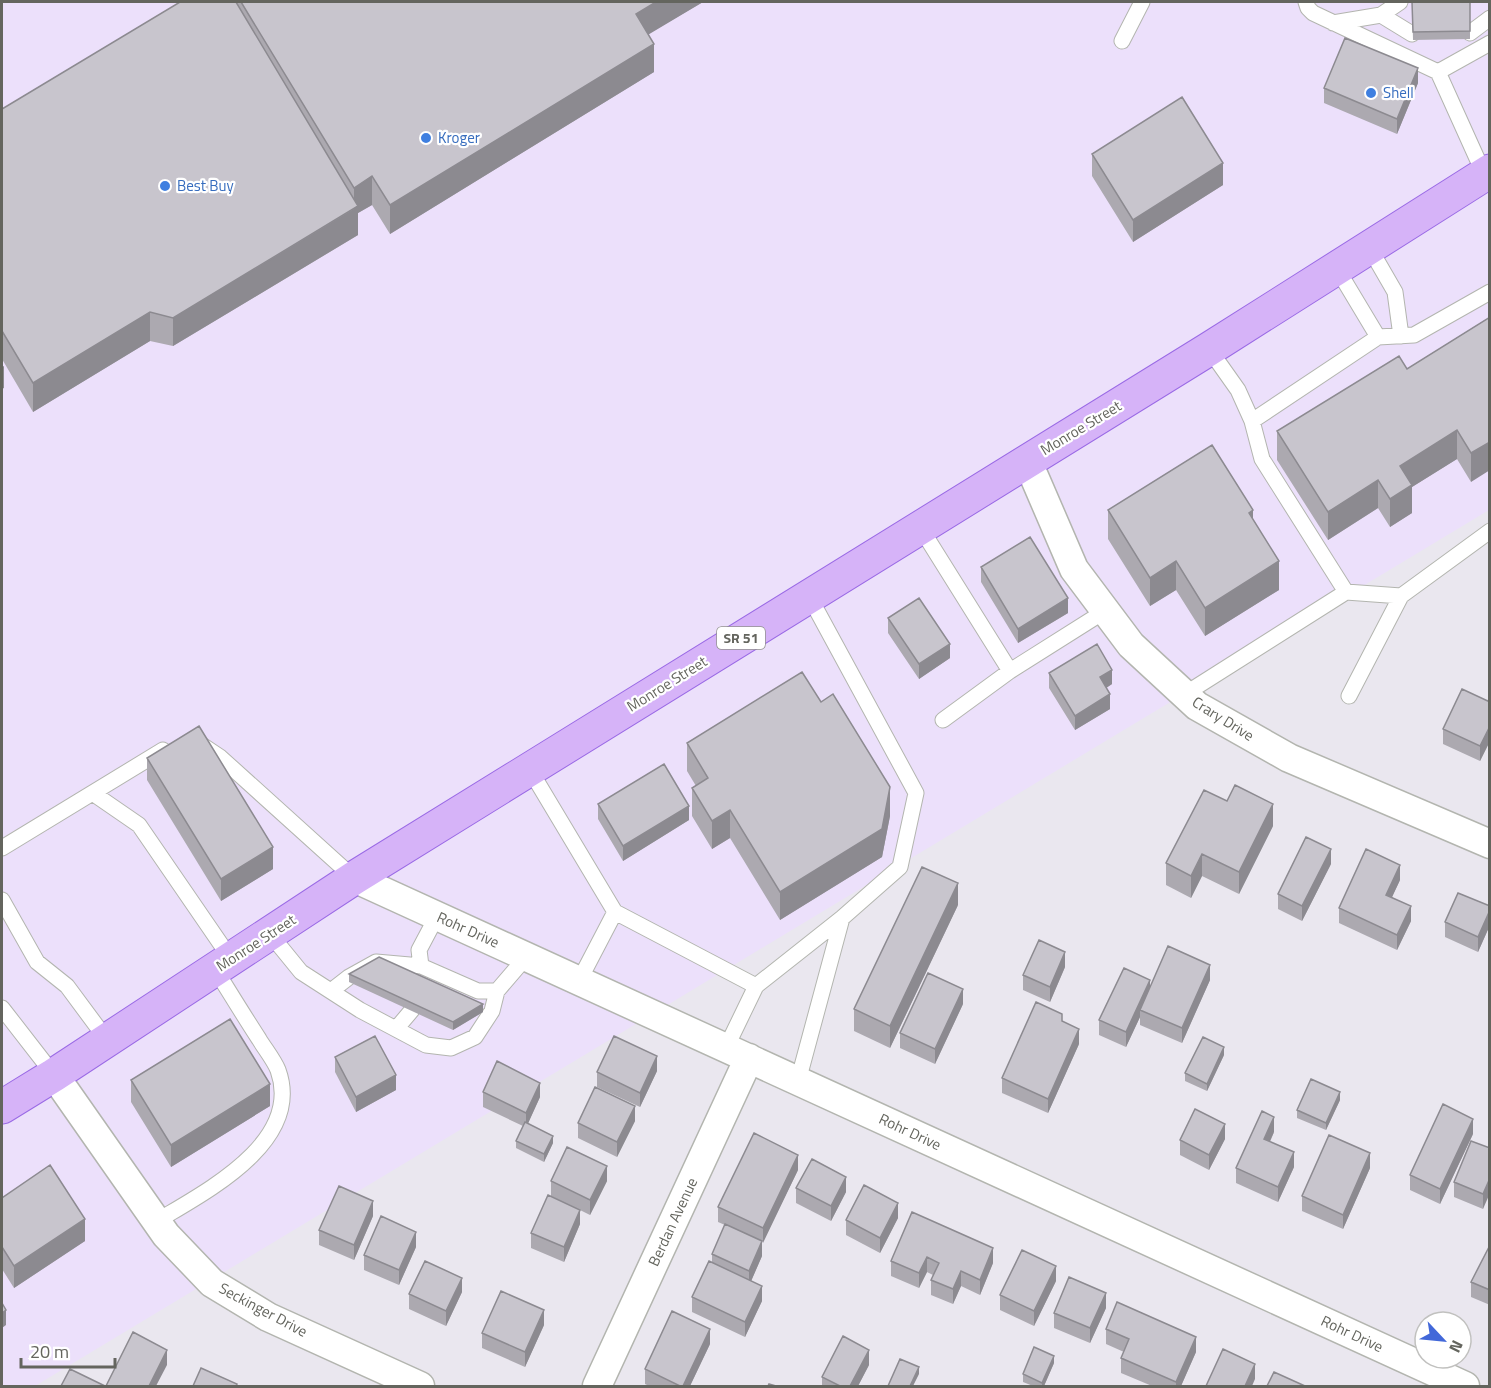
<svg xmlns="http://www.w3.org/2000/svg" width="1491" height="1388" viewBox="0 0 1491 1388" font-family="'Titillium Web',sans-serif">
	<style>
		.commercial { fill: #ece0fb }
		.lines { fill: none; stroke-linecap: round; stroke-linejoin: round }
		.lane-casing { stroke: #b3b5af; stroke-width: 17 }
		.street-casing { stroke: #b3b5af; stroke-width: 31 }
		.primary-casing { stroke: #9a6ae5; stroke-width: 35 }
		.lane { stroke: #fff; stroke-width: 15 }
		.street { stroke: #fff; stroke-width: 28 }
		.primary { stroke: #d6b3f8; stroke-width: 33 }
		.wall { fill: #aca9b0 }
		.shaded-wall { fill: #8c8a90 }
		.building { fill: #c8c5cd; stroke: #8c8a90; stroke-width: 1.5 }
		.shop-dot { fill: #3f7fe0; stroke: #fff; stroke-width: 2 }
		.labels { text-anchor: middle; stroke-width: 4.5; stroke-linejoin: round; paint-order: stroke }
		.shield { fill: #fff; stroke: #92938e; stroke-width: 1.5 }
		.shield-label { font-size: 14px; font-weight: bold; fill: #64655e }
		.shop-label { font-size: 15px; fill: #366cbe; stroke: #fff; text-anchor: start }
		.street-label { font-size: 15px; fill: #64655e; stroke: #fff }
	</style>
	<rect width="100%" height="100%" fill="#eae7ef"/>
	<path class="commercial" d="M2 2H1489V510L35 1386H2Z"/>
	<g class="lines">
		<g class="lane-casing">
			<path id="lane" d="M1306 2 1308 8 1313 13 1438 72 1484 174
				M1381 15 1400 2
				M1333 23 1381 15 1412 34
				M1470 33 1490 18
				M1122 41 1142 2
				M1438 72 1490 43
				M1369 247 1395 292 1401 336
				M1336 267 1378 337
				M1209 349 1238 390 1252 421 1378 337 1414 335 1490 292
				M1252 421 1262 459 1346 592
				M920 527 1010 671 1105 611
				M1185 694 1346 592 1401 596
				M1349 696 1401 596 1490 531
				M943 720 1010 671
				M199 743 220 757 354 878
				M530 770 615 912 756 986
				M94 794 139 825 231 959
				M2 848 163 750
				M2 900 37 962 67 986 107 1040
				M437 916 419 950 421 966 478 991H497L527 956
				M270 934 301 972 360 1010 426 1045 451 1048 475 1037 492 1011 497 991
				M579 981 615 912
				M331 991 349 977 376 962 421 966
				M2 1008 54 1075
				M396 1029 412 1010
				M726 1048 756 986 842 918 900 867 916 793 809 596
				M798 1081 842 918
				M157 1221C205 1192 304 1142 278 1070 274 1060 265 1049 259 1039 244 1016 230 993 215 969"/>
		</g>
		<g class="street-casing">
			<path id="street" d="M1027 460 1074 569 1131 645 1197 706 1289 758 1490 844
				M354 878 1465 1386
				M54 1075 166 1235 212 1283 268 1317 420 1386
				M597 1386 749 1058"/>
		</g>
		<g class="primary-casing">
			<path id="primary" d="M2 1107 54 1075 354 878 1209 349 1490 171"/>
		</g>
		<use href="#lane" class="lane"/>
		<use href="#street" class="street"/>
		<use href="#primary" class="primary"/>
	</g>
	<path class="wall" d="M180 2H703L648 34 654 72 390 234 372 205 358 213V235L173 346 150 341 33 412 2 359V109Z
		M1412 2H1470V39L1413 40Z
		M1418 83 1397 134 1324 103V88Z
		M1092 154 1223 185 1133 242 1092 176Z
		M1490 317 1471 482 1457 459 1412 487V513L1390 527 1378 508 1328 540 1277 460V431L1407 369Z
		M1108 510 1253 519 1279 590 1205 636 1176 590 1150 606 1108 539Z
		M981 567 1068 613 1018 643 981 582Z
		M888 618 950 658 919 679 888 633Z
		M1049 673 1112 684 1106 688 1110 709 1075 730 1049 688Z
		M1490 696V741L1480 761 1443 744V729L1487 701Z
		M687 743 890 816 882 857 780 920 730 838 712 849 692 816V788L696 786 687 771Z
		M147 758 273 869 221 901 147 780Z
		M598 804 689 820 623 861 598 819Z
		M1273 826 1239 894 1202 876 1191 898 1166 885V863Z
		M1331 864 1302 921 1278 909V894Z
		M1400 880 1392 897 1411 921 1397 950 1339 923V908Z
		M958 905 890 1048 854 1031V1009Z
		M1490 906V925L1478 952 1445 937V922Z
		M1065 967 1050 1002 1023 990V975Z
		M349 974 483 1012 453 1030 349 982Z
		M1210 980 1182 1043 1140 1025V1017L1126 1047 1099 1035V1020L1150 986Z
		M963 1004 935 1064 900 1048V1033Z
		M1079 1044 1048 1113 1002 1093V1078Z
		M1224 1055 1207 1091 1185 1081V1073Z
		M335 1057 396 1090 356 1112 335 1072Z
		M657 1071 640 1107 597 1087V1072Z
		M131 1080 270 1106 171 1167 131 1102Z
		M483 1092 540 1097 528 1123 553 1143 544 1162 516 1148V1141L523 1126 483 1107Z
		M1340 1100 1326 1130 1297 1118V1110Z
		M635 1121 617 1157 578 1138V1123Z
		M1274 1132 1270 1142 1294 1167 1278 1202 1236 1183V1168Z
		M1473 1134 1440 1204 1410 1190V1175Z
		M1225 1139 1209 1170 1180 1155V1140Z
		M1490 1148 1483 1209 1454 1197V1182Z
		M1370 1168 1343 1229 1302 1211V1196Z
		M798 1170 762 1243V1256L751 1281 762 1301 745 1337 692 1312V1297L712 1262V1254L725 1225 718 1222V1207Z
		M551 1181H607L590 1215 580 1210V1224L564 1262 531 1248V1233L569 1205 551 1196Z
		M796 1188 846 1192 831 1221 796 1203Z
		M2 1198 85 1241 14 1288 2 1269Z
		M912 1212 993 1263 980 1295 961 1286 953 1304 931 1295V1280L933 1275 927 1272 919 1288 891 1276V1261Z
		M373 1216 354 1260 319 1245V1230Z
		M898 1218 880 1253 846 1235V1220Z
		M1490 1245V1305L1471 1297V1282Z
		M416 1247 399 1285 364 1270V1255Z
		M1056 1281 1034 1326 1000 1310V1295Z
		M462 1292 446 1326 409 1309V1294Z
		M1106 1308 1090 1343 1054 1328V1313Z
		M544 1325 525 1367 482 1348V1333Z
		M1106 1329 1196 1352 1181 1386H1152L1121 1373V1358L1124 1352 1106 1344Z
		M710 1344 690 1386H649L645 1384V1369Z
		M1054 1363 1044 1386H1033L1023 1382V1374Z
		M869 1365 858 1386H822V1377Z"/>
	<path class="shaded-wall" d="M656 2H703L636 42V14Z
		M654 44V72L390 234V205Z
		M1418 68V83L1397 134V119Z
		M1223 163V185L1133 242V220Z
		M372 176V205L358 213V235L173 346V318L354 209V188Z
		M150 312V341L33 412V383Z
		M4 366V388L2 389V367Z
		M1457 430V459L1412 487V513L1390 527V499L1400 466Z
		M1490 442V470L1471 482V453Z
		M1378 480V508L1328 540V512Z
		M1253 510V539L1249 513Z
		M1176 561V590L1150 606V578Z
		M1279 561V590L1205 636V608Z
		M1068 598V613L1018 643V629Z
		M950 644V658L919 679V664Z
		M1112 670V684L1100 692V677Z
		M1110 694V709L1075 730V716Z
		M1490 726V741L1480 761V746Z
		M890 787V816L882 857 780 920V892Z
		M1273 804V826L1239 894V872Z
		M689 806V820L623 861V846Z
		M730 810V838L712 849V821Z
		M273 847V869L221 901V879Z
		M1331 849V864L1302 921V906Z
		M1202 854V876L1191 898V876Z
		M1400 865V880L1386 910V895Z
		M958 883V905L890 1048V1026Z
		M1411 906V921L1397 950V935Z
		M1490 910V925L1478 952V937Z
		M1065 952V967L1050 1002V987Z
		M1210 965V980L1182 1043V1028Z
		M1150 980V995L1140 1010V1017L1126 1047V1032Z
		M963 989V1004L935 1064V1049Z
		M483 1004V1012L453 1030V1022Z
		M1079 1029V1044L1048 1113V1099Z
		M1224 1047V1055L1207 1091V1084Z
		M657 1056V1071L640 1107V1093Z
		M396 1075V1090L356 1112V1097Z
		M540 1083V1097L526 1128V1113Z
		M270 1084V1106L171 1167V1145Z
		M1340 1092V1100L1326 1130V1123Z
		M635 1106V1121L617 1157V1142Z
		M1274 1117V1132L1264 1154V1139Z
		M1473 1119V1134L1440 1204V1189Z
		M1225 1124V1139L1209 1170V1155Z
		M553 1136V1143L544 1162V1154Z
		M1294 1152V1167L1278 1202V1187Z
		M1370 1153V1168L1343 1229V1215Z
		M798 1155V1170L763 1243V1228Z
		M607 1166V1181L590 1215V1200Z
		M846 1177V1192L831 1221V1206Z
		M1490 1178V1193L1483 1209V1194Z
		M373 1201V1216L354 1260V1245Z
		M898 1203V1218L880 1253V1238Z
		M580 1210V1224L564 1262V1247Z
		M85 1219V1241L14 1288V1266Z
		M416 1232V1247L399 1285V1270Z
		M762 1241V1256L749 1286V1271Z
		M993 1248V1263L980 1295V1280Z
		M927 1257V1272L919 1288V1273Z
		M1056 1266V1281L1034 1326V1311Z
		M961 1271V1286L953 1304V1289Z
		M462 1278V1292L446 1326V1311Z
		M762 1286V1301L745 1337V1322Z
		M1106 1293V1308L1090 1343V1328Z
		M6 1310V1325L2 1328V1313Z
		M544 1310V1325L525 1367V1352Z
		M710 1329V1344L690 1386H683Z
		M1196 1337V1352L1181 1386H1176V1382Z
		M167 1350V1365L156 1386H149Z
		M869 1350V1365L858 1386H850Z
		M1054 1356V1363L1044 1386H1042V1383Z
		M1255 1364V1379L1252 1386H1245Z
		M919 1367V1374L913 1386H910Z"/>
	<path class="building" d="M180 2H236L358 206 173 318 150 312 33 383 2 331V109Z
		M241 2H656L636 14 654 44 390 205 372 176 354 188Z
		M1412 2H1470V31L1413 32Z
		M1345 38 1418 68 1397 119 1324 88Z
		M1182 97 1223 163 1133 220 1092 154Z
		M1490 317V442L1471 453 1457 430 1400 466 1412 485 1390 499 1378 480 1328 512 1277 431 1399 356 1407 369Z
		M1212 445 1253 510 1249 513 1279 561 1205 608 1176 561 1150 578 1108 510Z
		M1030 537 1068 598 1018 629 981 567Z
		M919 598 950 644 919 664 888 618Z
		M1097 644 1112 670 1100 677 1110 694 1075 716 1049 673Z
		M802 672 821 702 833 694 890 787 882 829 780 892 730 810 712 821 692 788 708 778 687 743Z
		M1462 689 1490 702V726L1480 746 1443 729Z
		M199 726 273 847 221 879 147 758Z
		M664 764 689 806 623 846 598 804Z
		M1235 785 1273 804 1239 872 1202 854 1191 876 1166 863 1204 790 1227 801Z
		M1306 837 1331 849 1302 906 1278 894Z
		M1366 849 1400 865 1386 895 1411 906 1397 935 1339 908Z
		M922 867 958 883 890 1026 854 1009Z
		M1458 893 1490 906V910L1478 937 1445 922Z
		M1039 940 1065 952 1050 987 1023 975Z
		M1168 946 1210 965 1182 1028 1140 1010Z
		M379 957 483 1004 453 1022 349 974Z
		M1124 968 1150 980 1126 1032 1099 1020Z
		M928 973 963 989 935 1049 900 1033Z
		M1036 1002 1062 1014V1021L1079 1029 1048 1099 1002 1078Z
		M230 1019 270 1084 171 1145 131 1080Z
		M375 1036 396 1075 356 1097 335 1057Z
		M614 1036 657 1056 640 1093 597 1072Z
		M1203 1037 1224 1047 1207 1084 1185 1073Z
		M497 1061 540 1083 526 1113 483 1092Z
		M1311 1079 1340 1092 1326 1123 1297 1110Z
		M595 1087 635 1106 617 1142 578 1123Z
		M1443 1104 1473 1119 1440 1189 1410 1175Z
		M1195 1109 1225 1124 1209 1155 1180 1140Z
		M1262 1111 1274 1117 1264 1139 1294 1152 1278 1187 1236 1168Z
		M525 1122 553 1136 544 1154 516 1141Z
		M754 1133 798 1155 763 1228 718 1207Z
		M1329 1135 1370 1153 1343 1215 1302 1196Z
		M1471 1141 1490 1148V1178L1483 1194 1454 1182Z
		M567 1147 607 1166 590 1200 551 1181Z
		M812 1159 846 1177 831 1206 796 1188Z
		M50 1165 85 1219 14 1266 2 1247V1198Z
		M864 1185 898 1203 880 1238 846 1220Z
		M339 1186 373 1201 354 1245 319 1230Z
		M548 1195 580 1210 564 1247 531 1233Z
		M912 1212 993 1248 980 1280 961 1271 953 1289 931 1280 939 1263 927 1257 919 1273 891 1261Z
		M381 1216 416 1232 399 1270 364 1255Z
		M725 1224 762 1241 749 1271 712 1254Z
		M1490 1245V1290L1471 1282Z
		M1022 1250 1056 1266 1034 1311 1000 1295Z
		M425 1261 462 1278 446 1311 409 1294Z
		M709 1261 762 1286 745 1322 692 1297Z
		M1069 1277 1106 1293 1090 1328 1054 1313Z
		M501 1291 544 1310 525 1352 482 1333Z
		M1117 1302 1196 1337 1176 1382 1121 1358 1129 1339 1106 1329Z
		M2 1303 6 1310 2 1313Z
		M672 1311 710 1329 683 1386H680L645 1369Z
		M133 1332 167 1350 149 1386H106Z
		M843 1336 869 1350 850 1386H840L822 1377Z
		M1034 1347 1054 1356 1042 1383 1023 1374Z
		M1223 1349 1255 1364 1245 1386H1206Z
		M900 1359 919 1367 910 1386H888Z
		M201 1368 237 1384 236 1386H193Z
		M70 1369 105 1386H61Z
		M1274 1372 1305 1386H1267Z
		M769 1384 776 1386H768Z"/>
	<g class="shop-dot">
		<circle cx="1371" cy="93" r="6"/>
		<circle cx="426" cy="138" r="6"/>
		<circle cx="165" cy="186" r="6"/>
	</g>
	<g class="labels">
		<rect class="shield" x="717" y="627" width="48" height="22" rx="4.5"/>
		<g class="shield-label">
			<text x="741" y="643">SR 51</text>
		</g>
		<g class="shop-label">
			<text x="1383" y="98">Shell</text>
			<text x="438" y="143">Kroger</text>
			<text x="177" y="191">Best Buy</text>
		</g>
		<g class="street-label">
			<text transform="translate(1081 428) rotate(-31)" y="5">Monroe Street</text>
			<text transform="translate(667 684) rotate(-32)" y="5">Monroe Street</text>
			<text transform="translate(1223 719) rotate(32)" y="5">Crary Drive</text>
			<text transform="translate(468 930) rotate(24)" y="5">Rohr Drive</text>
			<text transform="translate(256 943) rotate(-33)" y="5">Monroe Street</text>
			<text transform="translate(910 1132) rotate(25)" y="5">Rohr Drive</text>
			<text transform="translate(673 1222) rotate(-65)" y="5">Berdan Avenue</text>
			<text transform="translate(263 1310) rotate(28)" y="5">Seckinger Drive</text>
			<text transform="translate(1352 1334) rotate(25)" y="5">Rohr Drive</text>
		</g>
	</g>
	<rect width="1491" height="1388" fill="none" stroke="#64655e" stroke-width="6"/>
	<g transform="translate(1443 1340) rotate(116)"><circle r="28" fill="#ffffff" stroke="#c1c1bf" stroke-width="1.5"/>
	<path d="M0-4.5L10 22L0 15L-10 22Z" fill="#4268d9"/>
	<text y="-9" font-size="16" font-weight="bold" text-anchor="middle" fill="#64655e">N</text>
	</g>
	<path d="M21 1358v9h94v-9" fill="none" stroke="#64655e" stroke-width="3"/>
	<text x="30" y="1358" font-size="18" fill="#64655e" stroke="#ffffff" stroke-width="4.5" paint-order="stroke">20 m</text>
</svg>
